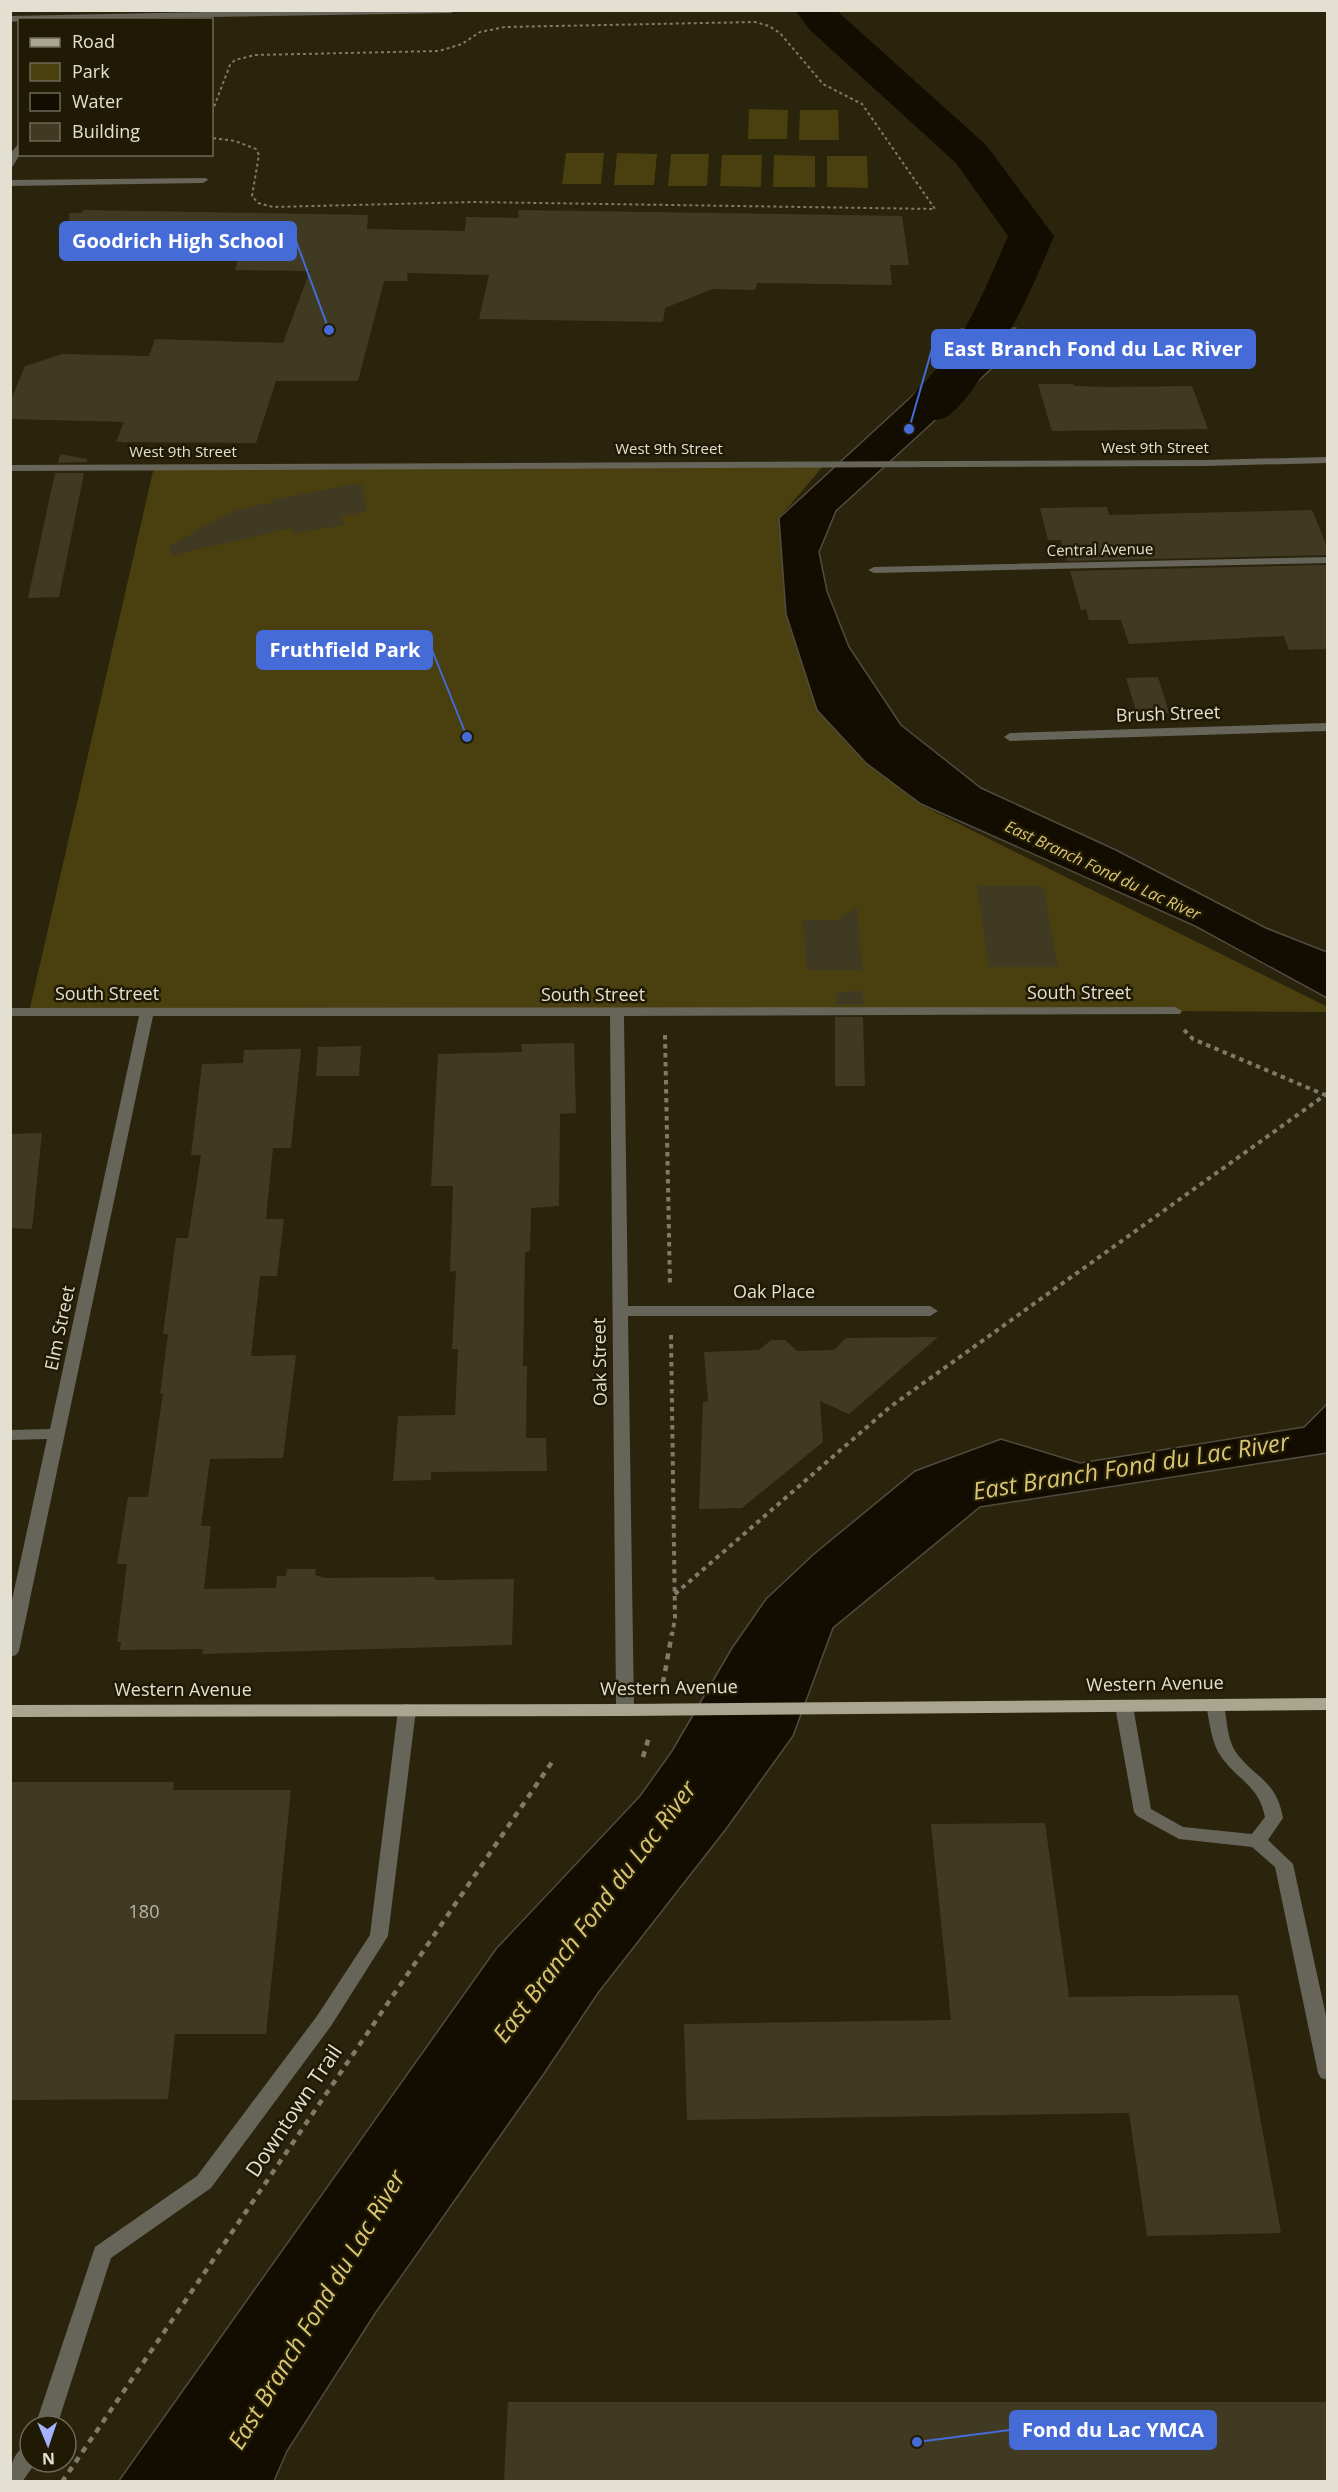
<svg xmlns="http://www.w3.org/2000/svg" width="1338" height="2492" viewBox="0 0 1338 2492" font-family="'Open Sans',sans-serif">
	<style>
		.green { fill: #4a3f0e }
		.water { fill: #130c00; stroke: #514c3f; stroke-width: 1.5 }
		.lines { fill: none; stroke-linecap: round; stroke-linejoin: round }
		.river { fill: #130c00; fill-rule: evenodd }
		.building { fill: #413a23 }
		.path-far2 { stroke: #807b68; stroke-width: 2; stroke-dasharray: 3 3; stroke-linecap: butt }
		.path-far1 { stroke: #807b68; stroke-width: 4; stroke-dasharray: 4.5 4.5; stroke-linecap: butt }
		.path { stroke: #807b68; stroke-width: 4.5; stroke-dasharray: 6 6; stroke-linecap: butt }
		.minor { fill: #676459; fill-rule: evenodd }
		.major { fill: #aaa58e; fill-rule: evenodd }
		.labels { text-anchor: middle; stroke-width: 5; stroke-linejoin: round; paint-order: stroke }
		.far-street-label { font-size: 15px; fill: #e3e0d2; stroke: #201a04 }
		.far-water-label { font-size: 16px; font-style: italic; fill: #dac573; stroke: #201a04 }
		.street-label { font-size: 18px; fill: #e3e0d2; stroke: #201a04 }
		.near-number-label { font-size: 18px; fill: #bab6a6 }
		.near-street-label { font-size: 21px; fill: #e3e0d2; stroke: #201a04 }
		.near-water-label { font-size: 24px; font-style: italic; fill: #dac573; stroke: #201a04 }
		.leader { fill: none; stroke: #456bd7; stroke-width: 2 }
		.callout-dot { fill: #456bd7; stroke: #201a04; stroke-width: 2 }
		.callout { fill: #456bd7; stroke: #456bd7; stroke-width: 2 }
		.callout-label { font-size: 20px; text-anchor: middle; font-weight: bold; fill: #fff }
	</style>
	<rect width="100%" height="100%" fill="#2a240d"/>
	<path class="green" d="M749 109 788 110 787 139H748Z
		M800 110H838L839 140H799Z
		M566 153H604L601 184H562Z
		M617 153 657 154 654 185H614Z
		M671 154H709L707 186H668Z
		M722 155H762L761 187 720 186Z
		M774 155 815 156V187H773Z
		M827 156H867L868 188 827 187Z
		M825 464 779 518 786 614 817 710 866 763 923 806 1328 1007 1327 1012 1175 1011 29 1012 154 467Z"/>
	<path class="water" d="M1016 328 1001 360 836 511 819 552 827 591 849 647 901 725 981 788 1116 850 1266 928 1327 952V998L1195 926 921 804 866 763 817 710 786 614 779 518 925 384 950 357 961 329Z
		M1327 1404V1453L980 1507 833 1628 793 1736 726 1829 598 1993 543 2075 376 2312 287 2451 274 2481 118 2482 496 1949 640 1796 672 1751 732 1648 766 1599 814 1554 915 1471 1001 1439 1080 1463 1304 1427Z"/>
	<g class="lines">
		<path class="river" d="M795 10H836L986 145 1054 236C1033 287 1011 336 979 380 971 392 960 407 948 416 938 423 924 419 912 417L905 406C918 387 936 372 950 352 974 317 991 276 1008 236L956 163 810 30Z"/>
	</g>
	<path class="building" d="M83 210 368 215 367 229 465 231 466 217 519 218 518 210 902 216 909 265H890L892 285 757 283 755 290 713 289 665 308 663 322 479 319 489 275 407 273 408 281H384L358 381H276L256 443 116 442 124 422 10 419V402L25 366 63 354 149 356 155 339 283 343 310 271 235 270 240 252 71 247 69 213H82Z
		M1038 384H1073L1074 386 1110 387 1192 386 1208 429 1052 431Z
		M60 454 87 459V462L58 463Z
		M55 473H84L59 597 28 598Z
		M361 483 367 511 340 517 345 525 295 533 292 528 173 555 169 546 235 510 274 502 272 500Z
		M1107 507 1109 515 1312 510 1328 549V555L1067 561 1061 540H1048L1040 508Z
		M1328 565V649L1289 650 1284 636 1129 644 1121 620H1089L1086 609 1081 610 1070 571Z
		M1158 677 1169 713 1137 714 1126 678Z
		M977 886H1043L1058 967H989Z
		M857 907 862 970H807L803 920H837Z
		M863 991V1005H836V992Z
		M835 1017H863L865 1086H835Z
		M574 1043 576 1113 560 1114 559 1206 531 1208 530 1251 525 1252 523 1366H527L526 1438H546L547 1471 431 1472V1480L393 1481 398 1416 455 1415 458 1349H452L456 1271 450 1272 453 1186H431L438 1054 522 1052 521 1044Z
		M361 1046 359 1076H316L318 1047Z
		M301 1049 291 1148H273L266 1219H284L277 1276H260L251 1356 296 1355 283 1458 210 1459 201 1526H211L204 1589 276 1588 277 1576H286L287 1569H316L315 1575 325 1578 435 1577V1580L514 1579 512 1645 202 1654 203 1649 120 1650 121 1642H117L127 1564H117L128 1497H148L163 1393 160 1394 168 1334H163L176 1238H188L201 1155H191L202 1064 243 1063 244 1050Z
		M42 1133 32 1229 10 1228V1134Z
		M938 1337 849 1414 820 1401 823 1442 742 1508 699 1509 703 1402 708 1401 704 1352 759 1350 771 1340H785L797 1351 834 1350 846 1338Z
		M10 1782H174L173 1790H291L266 2034H175L168 2099 10 2100Z
		M1045 1823 1069 1997 1238 1995 1281 2233 1147 2236 1129 2113 687 2120 684 2024 951 2020 931 1824Z
		M508 2402H1328V2481H504Z"/>
	<g class="lines">
		<path class="path-far2" d="M212 112 230 65 235 60 255 55 439 51 462 44 480 32 505 27 755 22 769 26 780 33 823 84 862 104 935 209 474 202 273 207 258 203 252 196 259 155 256 149 235 141 212 138"/>
		<path class="path-far1" d="M1184 1030 1193 1039 1325 1095
			M665 1035 670 1285
			M671 1335 675 1618 672 1635
			M675 1594 890 1407 1328 1093"/>
		<path class="path" d="M663 1683 672 1633
			M643 1757 649 1737
			M62 2482 554 1759"/>
		<path class="minor" d="M302 10H455L451 13 20 20V21L10 22V16Z
			M20 142V154L13 166 10 167V154Z
			M206 178 208 180 203 183 10 186V180Z
			M1328 457V463L1204 466 10 471V465L1204 460Z
			M1328 557V563L874 573 868 570 874 567Z
			M1328 723V731L1010 741 1004 737 1010 733Z
			M1175 1007 1182 1011 1180 1014 624 1016 628 1306H930L938 1311 930 1316H628L634 1710 631 1714H619L616 1710 610 1016H153L19 1651 16 1655 10 1657V1609L47 1439 10 1440V1430L50 1429 139 1016H10V1008Z
			M1215 1699 1221 1701 1224 1705C1227 1719 1227 1738 1235 1751 1254 1778 1276 1779 1283 1818L1268 1840 1293 1864 1328 2025V2080L1321 2078 1318 2073 1275 1867 1252 1847 1179 1839 1137 1816 1134 1812 1115 1706 1118 1702H1130L1133 1706 1151 1809 1183 1827 1252 1834 1265 1817C1259 1786 1239 1781 1222 1758 1211 1743 1210 1723 1206 1705L1209 1701Z
			M407 1704 413 1706 416 1710 388 1936 331 2026 211 2188 111 2258 57 2426H35L95 2247 197 2176 317 2016 370 1935 398 1710 401 1706Z
			M30 2444V2462H36L22 2482H10C10 2466 13 2450 30 2444Z"/>
		<path class="major" d="M1328 1698V1710L625 1716 10 1717V1705L625 1704Z"/>
	</g>
	<g class="labels">
		<g class="far-street-label">
			<text x="1155" y="453">West 9th Street</text>
			<text x="669" y="454">West 9th Street</text>
			<text x="183" y="457">West 9th Street</text>
			<text transform="translate(1100 550) rotate(-1)" y="5">Central Avenue</text>
		</g>
		<g class="far-water-label">
			<text transform="translate(1103 870) rotate(25)" y="6">East Branch Fond du Lac River</text>
		</g>
		<g class="street-label">
			<text transform="translate(1168 714) rotate(-2)" y="6">Brush Street</text>
			<text x="1079" y="999">South Street</text>
			<text x="107" y="1000">South Street</text>
			<text x="593" y="1001">South Street</text>
			<text x="774" y="1298">Oak Place</text>
			<text transform="translate(60 1328) rotate(-78)" y="6">Elm Street</text>
			<text transform="translate(600 1362) rotate(-91)" y="6">Oak Street</text>
			<text transform="translate(1155 1684) rotate(-1)" y="6">Western Avenue</text>
			<text transform="translate(669 1688) rotate(-1)" y="6">Western Avenue</text>
			<text x="183" y="1696">Western Avenue</text>
		</g>
		<g class="near-number-label">
			<text x="144" y="1918">180</text>
		</g>
		<g class="near-street-label">
			<text transform="translate(294 2111) rotate(-56)" y="7">Downtown Trail</text>
		</g>
		<g class="near-water-label">
			<text transform="translate(1131 1467) rotate(-9)" y="8">East Branch Fond du Lac River</text>
			<text transform="translate(595 1912) rotate(-53)" y="8">East Branch Fond du Lac River</text>
			<text transform="translate(317 2310) rotate(-59)" y="8">East Branch Fond du Lac River</text>
		</g>
	</g>
	<path class="leader" d="M329 330L296 241M909 429L932 349M467 737L432 650M917 2442L1010 2430"/>
	<g class="callout-dot">
		<circle cx="329" cy="330" r="6"/>
		<circle cx="909" cy="429" r="6"/>
		<circle cx="467" cy="737" r="6"/>
		<circle cx="917" cy="2442" r="6"/>
	</g>
	<g class="callout">
		<rect x="60" y="222" width="236" height="38" rx="6"/>
		<rect x="932" y="330" width="323" height="38" rx="6"/>
		<rect x="257" y="631" width="175" height="38" rx="6"/>
		<rect x="1010" y="2411" width="206" height="38" rx="6"/>
	</g>
	<g class="callout-label">
		<text x="178" y="248">Goodrich High School</text>
		<text x="1093" y="356">East Branch Fond du Lac River</text>
		<text x="345" y="657">Fruthfield Park</text>
		<text x="1113" y="2437">Fond du Lac YMCA</text>
	</g>
	<rect width="1338" height="2492" fill="none" stroke="#e3e0d2" stroke-width="24"/>
	<rect x="18" y="18" width="195" height="138" fill="#201a04" stroke="#6e6956" stroke-width="1.5"/>
	<rect x="30" y="38" width="30" height="9" fill="#aaa58e" stroke="#6e6956" stroke-width="1.5"/>
	<text x="72" y="48" font-size="18" fill="#e3e0d2">Road</text>
	<rect x="30" y="63" width="30" height="18" fill="#4a3f0e" stroke="#6e6956" stroke-width="1.5"/>
	<text x="72" y="78" font-size="18" fill="#e3e0d2">Park</text>
	<rect x="30" y="93" width="30" height="18" fill="#130c00" stroke="#6e6956" stroke-width="1.5"/>
	<text x="72" y="108" font-size="18" fill="#e3e0d2">Water</text>
	<rect x="30" y="123" width="30" height="18" fill="#413a23" stroke="#6e6956" stroke-width="1.5"/>
	<text x="72" y="138" font-size="18" fill="#e3e0d2">Building</text>
	<g transform="translate(48 2444) rotate(178)"><circle r="28" fill="#201a04" stroke="#6e6956" stroke-width="1.5"/>
	<path d="M0-4.5L10 22L0 15L-10 22Z" fill="#a3b2fc"/>
	<text y="-9" font-size="16" font-weight="bold" text-anchor="middle" fill="#e3e0d2">N</text>
	</g>
</svg>
